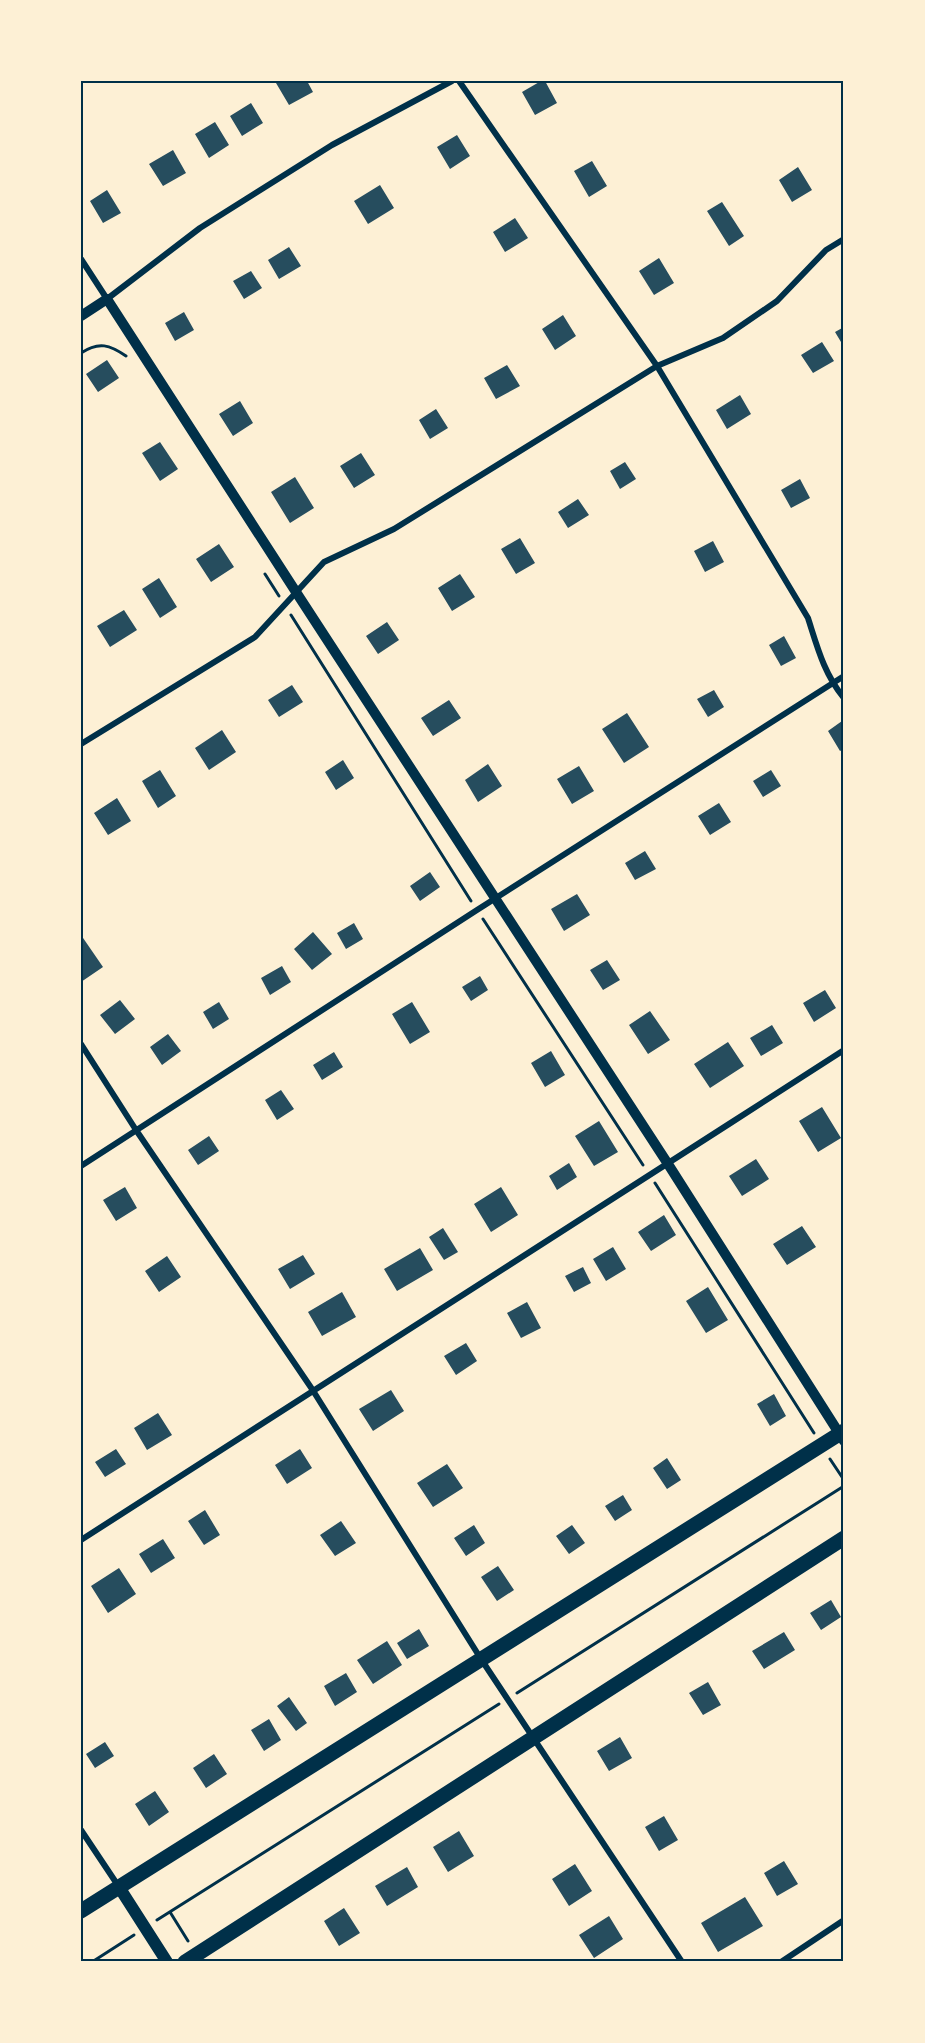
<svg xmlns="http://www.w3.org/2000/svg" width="925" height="2043" viewBox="0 0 925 2043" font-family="'PT Sans',sans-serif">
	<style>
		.building { fill: #264d5e }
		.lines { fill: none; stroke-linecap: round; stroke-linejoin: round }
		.path { stroke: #003049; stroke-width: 3 }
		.minor { stroke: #003049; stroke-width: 6 }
		.tertiary { stroke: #003049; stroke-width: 10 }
		.secondary { stroke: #003049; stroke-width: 12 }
		.primary { stroke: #003049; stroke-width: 15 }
		.neatline { fill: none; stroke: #003049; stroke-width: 2 }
	</style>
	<rect width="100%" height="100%" fill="#fdf0d5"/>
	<path class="building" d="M281 81H307L313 92 289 105 276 83Z
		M541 81H545L557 103 535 115 522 92Z
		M251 103 263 123 242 136 230 116Z
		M215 122 229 145 209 158 195 134Z
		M457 135 470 156 450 169 437 147Z
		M173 150 186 173 163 186 149 164Z
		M592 161 607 186 589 197 574 171Z
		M798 167 812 190 792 202 779 180Z
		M380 185 394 208 368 224 354 201Z
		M107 190 121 213 103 223 90 201Z
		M722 202 744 236 729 246 707 211Z
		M515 218 528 238 505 252 493 232Z
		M289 247 301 266 279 279 268 260Z
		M659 258 674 283 654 295 639 271Z
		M251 271 262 288 244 299 233 281Z
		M184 312 194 330 175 341 165 323Z
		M563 315 576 336 555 350 542 329Z
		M844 327V347L835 332Z
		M822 342 834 361 813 373 801 355Z
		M107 360 119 378 98 392 86 374Z
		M507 365 520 386 496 399 484 378Z
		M740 395 751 414 727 429 716 410Z
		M240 401 253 423 233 436 219 414Z
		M436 409 448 428 430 439 419 420Z
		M160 442 178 469 160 481 142 453Z
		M361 453 375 475 354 488 340 466Z
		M625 462 636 479 620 489 610 471Z
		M295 477 314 508 290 523 271 492Z
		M800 479 810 498 791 508 781 490Z
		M578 499 589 515 568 528 558 512Z
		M520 538 535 563 516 574 501 549Z
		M713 541 724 562 705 572 694 551Z
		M219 544 234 567 211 582 196 559Z
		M460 574 475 597 452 611 438 588Z
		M159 578 177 607 160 618 142 589Z
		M124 610 137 630 110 647 97 626Z
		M387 622 399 640 378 654 366 636Z
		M784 636 796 658 781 666 769 645Z
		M292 685 303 702 279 717 268 700Z
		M714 690 724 707 708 717 697 699Z
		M449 700 461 718 433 736 421 718Z
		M627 713 649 747 624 763 602 729Z
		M842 721 844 749 840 751 828 731Z
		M222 730 236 752 209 770 195 748Z
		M343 760 354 778 336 790 325 772Z
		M488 764 502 786 478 802 465 780Z
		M579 766 594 791 572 804 557 779Z
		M160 770 176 796 158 808 142 781Z
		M771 770 781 786 763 797 753 781Z
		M117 798 131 821 108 835 94 813Z
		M719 803 731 822 710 835 698 816Z
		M645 851 656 869 635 880 625 863Z
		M430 872 440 887 420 901 410 886Z
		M577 894 590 915 564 931 551 909Z
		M354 923 363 939 346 949 337 933Z
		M313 932 332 954 312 970 294 949Z
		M81 935 103 967 81 982Z
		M607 960 620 980 603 990 590 970Z
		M282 966 291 982 270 995 261 978Z
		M480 976 488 990 471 1001 462 987Z
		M825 990 836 1008 814 1022 803 1003Z
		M120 1000 135 1019 115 1034 100 1015Z
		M219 1002 229 1019 213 1029 203 1012Z
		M412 1002 430 1032 410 1044 392 1014Z
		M650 1011 670 1040 648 1054 629 1025Z
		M772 1025 783 1043 761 1056 750 1038Z
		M168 1034 181 1051 162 1065 150 1047Z
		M728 1042 744 1066 710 1088 694 1064Z
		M551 1051 565 1075 545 1087 531 1063Z
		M334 1052 343 1067 322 1080 313 1065Z
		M281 1090 294 1109 277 1120 265 1100Z
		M822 1107 841 1138 818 1152 799 1121Z
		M599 1121 618 1152 594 1166 575 1136Z
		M209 1136 219 1151 198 1165 188 1150Z
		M756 1159 769 1179 742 1196 729 1176Z
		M569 1163 577 1177 557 1190 549 1176Z
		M125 1187 137 1208 116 1221 103 1200Z
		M501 1187 518 1215 491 1232 474 1204Z
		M664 1215 676 1235 651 1251 638 1232Z
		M802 1226 816 1247 787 1265 773 1244Z
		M443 1228 458 1252 444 1260 429 1237Z
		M613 1247 626 1269 606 1281 593 1259Z
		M420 1248 433 1270 397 1291 384 1269Z
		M303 1255 315 1274 290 1289 278 1269Z
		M167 1256 181 1277 159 1292 145 1271Z
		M583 1267 591 1283 574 1292 565 1276Z
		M708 1287 728 1320 706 1333 686 1301Z
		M342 1292 356 1317 322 1336 308 1312Z
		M527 1302 541 1328 521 1338 507 1313Z
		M466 1343 477 1361 456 1375 444 1356Z
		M391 1390 404 1411 373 1431 359 1409Z
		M774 1394 786 1416 770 1426 757 1404Z
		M158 1413 172 1435 147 1450 134 1428Z
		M116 1449 126 1464 105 1477 95 1462Z
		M300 1449 312 1468 287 1484 275 1465Z
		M667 1458 681 1480 667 1489 653 1468Z
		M447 1464 463 1488 433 1507 417 1483Z
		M623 1495 632 1510 615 1521 605 1506Z
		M205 1510 220 1535 204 1545 188 1521Z
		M341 1521 356 1543 335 1556 320 1535Z
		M474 1525 485 1543 466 1556 454 1538Z
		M572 1525 585 1543 569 1554 556 1536Z
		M163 1539 175 1558 151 1573 139 1554Z
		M498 1566 514 1590 497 1601 481 1577Z
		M119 1568 136 1594 108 1613 91 1586Z
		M831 1600 841 1617 821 1630 810 1613Z
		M419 1629 429 1646 407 1659 397 1643Z
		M784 1632 795 1650 764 1669 752 1651Z
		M387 1641 402 1665 373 1684 357 1660Z
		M346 1673 357 1692 335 1706 324 1686Z
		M708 1682 721 1705 703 1715 689 1693Z
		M289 1697 307 1723 296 1731 277 1706Z
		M269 1719 281 1740 264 1751 251 1730Z
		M620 1737 632 1758 609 1771 597 1751Z
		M105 1742 114 1756 95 1768 86 1754Z
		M214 1754 227 1774 206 1788 193 1768Z
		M155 1791 169 1812 149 1826 135 1804Z
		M664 1816 678 1840 659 1851 645 1827Z
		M459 1831 474 1856 448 1872 433 1847Z
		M784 1861 798 1884 777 1896 764 1873Z
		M575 1864 592 1891 569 1906 552 1879Z
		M407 1867 418 1887 387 1906 375 1886Z
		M745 1897 763 1926 718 1952 701 1923Z
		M344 1908 360 1933 339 1946 324 1921Z
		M609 1916 623 1939 594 1958 579 1935Z"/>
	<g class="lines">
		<path class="path" d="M81 353C99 341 110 345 126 356
			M265 574 279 596
			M291 615 471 901
			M483 919 643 1165
			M655 1183 814 1433
			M830 1459 844 1480
			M517 1693 844 1486
			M170 1912 188 1941
			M157 1920 499 1704
			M92 1962 134 1935"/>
		<path class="minor" d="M459 81 657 366 808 618C817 646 824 674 844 698
			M81 259 107 299 200 228 332 145 452 81
			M81 744 255 637 324 562 394 529 657 366 723 338 777 301 826 250 844 239
			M81 1044 136 1130 312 1389 481 1659 682 1962
			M81 1166 477 910 844 676
			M81 1540C334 1375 590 1214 844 1050
			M81 1830 119 1887
			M781 1962 844 1920"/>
		<path class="tertiary" d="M81 316 107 299 296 592 668 1164 844 1441"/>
		<path class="secondary" d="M119 1887 167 1962"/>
		<path class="primary" d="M81 1911 844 1431
			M185 1962 844 1538"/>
	</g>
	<rect width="925" height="2043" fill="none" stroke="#fdf0d5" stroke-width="165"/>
	<rect x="82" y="82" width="760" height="1878" class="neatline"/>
</svg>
